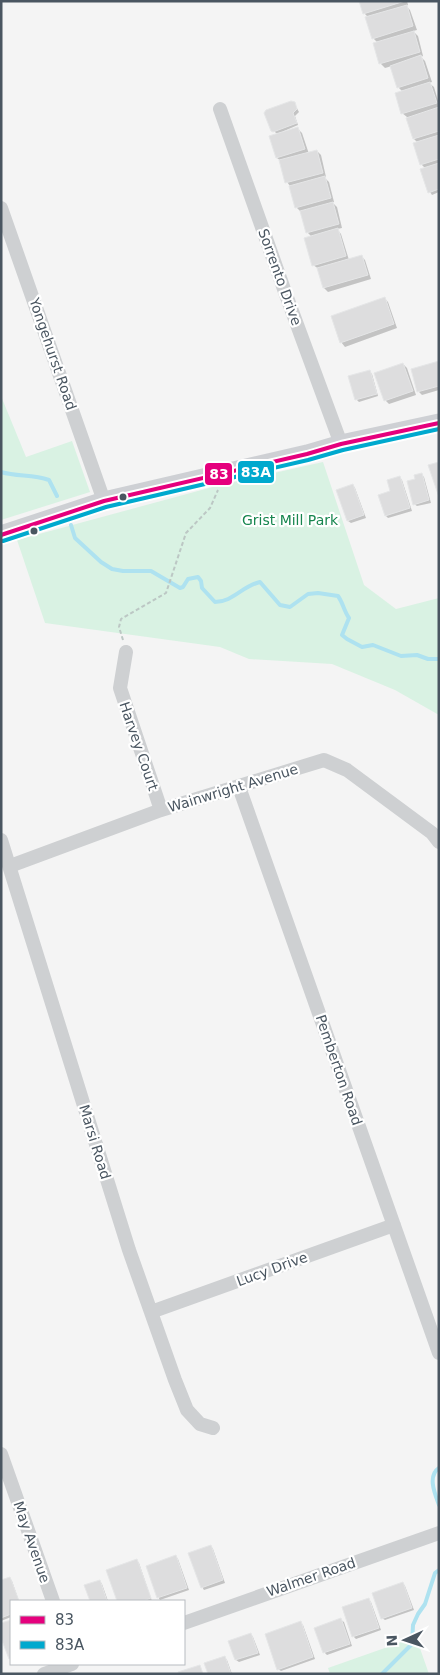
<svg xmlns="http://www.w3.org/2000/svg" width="440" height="1675" viewBox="0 0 440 1675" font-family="'DejaVu Sans',sans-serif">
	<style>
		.green { fill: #d9f2e3 }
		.shadow { fill: #0003 }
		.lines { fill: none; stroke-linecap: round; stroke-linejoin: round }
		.stream { stroke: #aee2f0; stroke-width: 4 }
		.building { fill: #ddddde; stroke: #e5e6e7 }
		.path { stroke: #bcc7c4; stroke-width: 2; stroke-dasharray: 4 2.5; stroke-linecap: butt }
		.street { stroke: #ced0d2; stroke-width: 14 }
		.secondary { stroke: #ced0d4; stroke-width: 19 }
		.bus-1-casing { stroke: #fff; stroke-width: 8 }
		.bus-2-casing { stroke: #fff; stroke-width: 8 }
		.bus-1 { stroke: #e5007d; stroke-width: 4 }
		.bus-2 { stroke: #00a9ce; stroke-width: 4 }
		.bus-dot { fill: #4a5661; stroke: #fff; stroke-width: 2 }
		.labels { text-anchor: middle; stroke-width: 4.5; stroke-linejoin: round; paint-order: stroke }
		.street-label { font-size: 14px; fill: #4a5661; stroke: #fff }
		.park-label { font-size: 14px; fill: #17864f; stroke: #fff }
		.line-badge { stroke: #fff; stroke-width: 2 }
		.badge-label { font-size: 14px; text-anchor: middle; font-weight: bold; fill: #fff }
	</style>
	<rect width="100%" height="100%" fill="#f4f4f4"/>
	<path class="green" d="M1 396 26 457 72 441 90 492 1 520Z
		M323 462 364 585 396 609 439 598V715L395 690 332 664 249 659 220 647 45 623 17 540 220 485Z
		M416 1637 429 1674H330L328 1668Z"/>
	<path class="shadow" d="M361 1H407L408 5 406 6 410 10 417 30 413 31 418 36 423 56 421 57 425 61 432 82 429 83 434 87 439 104V192L432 195 430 192 426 169 421 164 418 143 414 139 407 117 402 113 403 92 398 87 392 66 385 68 381 64 375 43H378L373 38 369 18 364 13Z
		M294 103 299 112 295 116 298 125 284 131 285 133 298 129 302 133 309 154 317 151 321 155 326 177H324L329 182 334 202H332L337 207 342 228 337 229 341 234 349 260 361 256 365 260 371 279 328 292 324 288 319 269 313 265 312 237 307 232 300 211 296 207 290 186 287 182 281 161 277 158 279 135 272 130Z
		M384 298 388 302 397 328 345 347 341 342Z
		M439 362V390L422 395 418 391Z
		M403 364 407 368 416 395 389 404 385 400Z
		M369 371 372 374 378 396 359 402 356 399Z
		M421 474 424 477 431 503 417 506 414 504 416 480Z
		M400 478 402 480 412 511 388 518 386 516 391 492Z
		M353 485 355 488 366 518 351 523 348 521 337 491Z
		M211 1546 213 1549 225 1583 204 1590 202 1587Z
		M176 1557 178 1559 189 1590 160 1600 158 1597Z
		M136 1560 139 1563 152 1601H118L107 1571Z
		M10 1578 12 1581 19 1601H11V1617L1 1621V1581Z
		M100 1581 102 1584 108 1601H91L86 1586Z
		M403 1583 405 1586 414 1610 385 1620 382 1618Z
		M368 1599 371 1602 381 1630 356 1639 353 1636Z
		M341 1620 344 1622 352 1646 327 1655 324 1652Z
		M300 1623 303 1625 315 1659 281 1671 278 1669Z
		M251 1634 253 1637 260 1655 239 1662 236 1660 230 1642Z
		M225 1658 227 1660 232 1674H209Z"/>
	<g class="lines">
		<path class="stream" d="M1 472C18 477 32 474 49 480L57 496
			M71 525 75 538 101 562 112 569 123 571H151L180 588 183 587 188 579 198 577 201 581 202 588 215 602C233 602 242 586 260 582L280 605 290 607 308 594 318 593 338 596C343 603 344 611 349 618L342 635 347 639 362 647 373 645 401 656 417 655 428 659H439
			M439 1468C427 1476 435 1494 439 1505
			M382 1674 412 1644 413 1625 418 1614 425 1604 435 1573 439 1570"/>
	</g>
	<path class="building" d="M359 1H405L363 14Z
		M407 5 413 26 372 39 365 17Z
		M414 31 420 52 379 64 373 43Z
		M421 55 428 78 397 88 390 66Z
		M430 82 437 103 401 114 395 93Z
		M291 101 295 102 297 109 293 113 297 123 273 132 271 131 264 113 266 110Z
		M439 107V131L413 139 406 118Z
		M298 127 305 149 276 158 269 136Z
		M439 135V159L420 165 413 143Z
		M317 150 323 173 285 183 279 160Z
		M439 163V189L428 193 420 169Z
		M325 176 331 198 295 208 289 186Z
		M333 202 339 224 306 233 300 211Z
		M338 228 346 256 312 266 304 238Z
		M362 255 368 275 323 288 317 268Z
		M385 297 394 324 340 343 331 316Z
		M439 361V386L417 392 411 369Z
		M403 363 413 391 384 401 374 373Z
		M370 370 377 394 355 400 348 376Z
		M439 462V497L428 465Z
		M422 473 429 500 413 505 407 481 415 479 414 475Z
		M400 476 410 508 385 516 378 495 390 491 387 480Z
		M353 484 364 515 347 521 336 490Z
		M211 1545 223 1580 201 1588 188 1553Z
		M176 1555 187 1588 157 1598 146 1566Z
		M137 1559 151 1598 143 1601H117L106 1570Z
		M10 1577 19 1601H11V1614L1 1618V1580Z
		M100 1580 107 1601H90L84 1585Z
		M403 1582 412 1608 381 1619 372 1593Z
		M369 1598 379 1628 352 1637 342 1607Z
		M341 1618 350 1644 323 1653 314 1628Z
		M11 1620V1658L9 1659 1 1638V1623Z
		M301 1621 313 1657 277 1670 265 1634Z
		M251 1633 258 1653 235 1660 228 1641Z
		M225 1656 231 1674H208L204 1663Z
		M200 1665 203 1674H179L178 1672Z"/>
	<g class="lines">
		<path class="path" d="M123 640 119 627 121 619 166 593 186 533 210 508 218 490"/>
		<path class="street" d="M220 109 285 292 341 444
			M1 208 104 501
			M126 652 120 688 161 810
			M239 787 439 1353
			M1 840 129 1250 175 1380 187 1410 200 1424 213 1428
			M10 866 161 810 324 760 347 770 432 833 439 842
			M151 1312 394 1225
			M1 1454 53 1601
			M184 1623 439 1533
			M44 1674 72 1664"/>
		<path class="secondary" d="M1 535 104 501 307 454 341 444 439 423"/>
		<g class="bus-1-casing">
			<path id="bus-1" d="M1 535 104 501 307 454 341 444 439 423"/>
		</g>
		<g class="bus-2-casing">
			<path id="bus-2" d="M3 541 106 507 308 460 343 450 439 429"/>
		</g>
		<use href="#bus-1" class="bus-1"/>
		<use href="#bus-2" class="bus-2"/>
	</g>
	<g class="bus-dot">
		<circle cx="123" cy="497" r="4.5"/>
		<circle cx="34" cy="531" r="4.5"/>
	</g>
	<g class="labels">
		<g class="street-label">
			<text transform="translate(280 277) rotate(70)" y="5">Sorrento Drive</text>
			<text transform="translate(53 354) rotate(71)" y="5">Yongehurst Road</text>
			<text transform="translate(139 746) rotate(71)" y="5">Harvey Court</text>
			<text transform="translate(233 788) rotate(-17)" y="5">Wainwright Avenue</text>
			<text transform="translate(339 1070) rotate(71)" y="5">Pemberton Road</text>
			<text transform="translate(95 1142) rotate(73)" y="5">Marsi Road</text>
			<text transform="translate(272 1269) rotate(-20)" y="5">Lucy Drive</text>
			<text transform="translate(32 1542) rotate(71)" y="5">May Avenue</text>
			<text transform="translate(311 1577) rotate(-19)" y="5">Walmer Road</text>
		</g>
		<g class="park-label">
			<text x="290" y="525">Grist Mill Park</text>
		</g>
	</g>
	<g class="line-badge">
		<rect x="237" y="460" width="38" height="24" rx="5" fill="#00a9ce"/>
		<rect x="204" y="462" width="29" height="24" rx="5" fill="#e5007d"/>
	</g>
	<g class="badge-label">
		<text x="256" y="477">83A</text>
		<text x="219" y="479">83</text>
	</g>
	<rect width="440" height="1675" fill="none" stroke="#4a5661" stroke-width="5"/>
	<rect x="10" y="1600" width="175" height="65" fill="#ffffff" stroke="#b7bbc0"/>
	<rect x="20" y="1616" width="25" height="8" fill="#e5007d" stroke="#b7bbc0"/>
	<text x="55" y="1625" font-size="15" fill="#4a5661">83</text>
	<rect x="20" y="1641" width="25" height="8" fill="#00a9ce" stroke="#b7bbc0"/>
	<text x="55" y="1650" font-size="15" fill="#4a5661">83A</text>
	<g transform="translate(405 1640) rotate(267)" stroke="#ffffff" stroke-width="4" paint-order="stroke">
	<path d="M0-4L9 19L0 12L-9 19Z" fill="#4a5661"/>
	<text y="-8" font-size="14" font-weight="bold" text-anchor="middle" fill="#4a5661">N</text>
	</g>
</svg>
